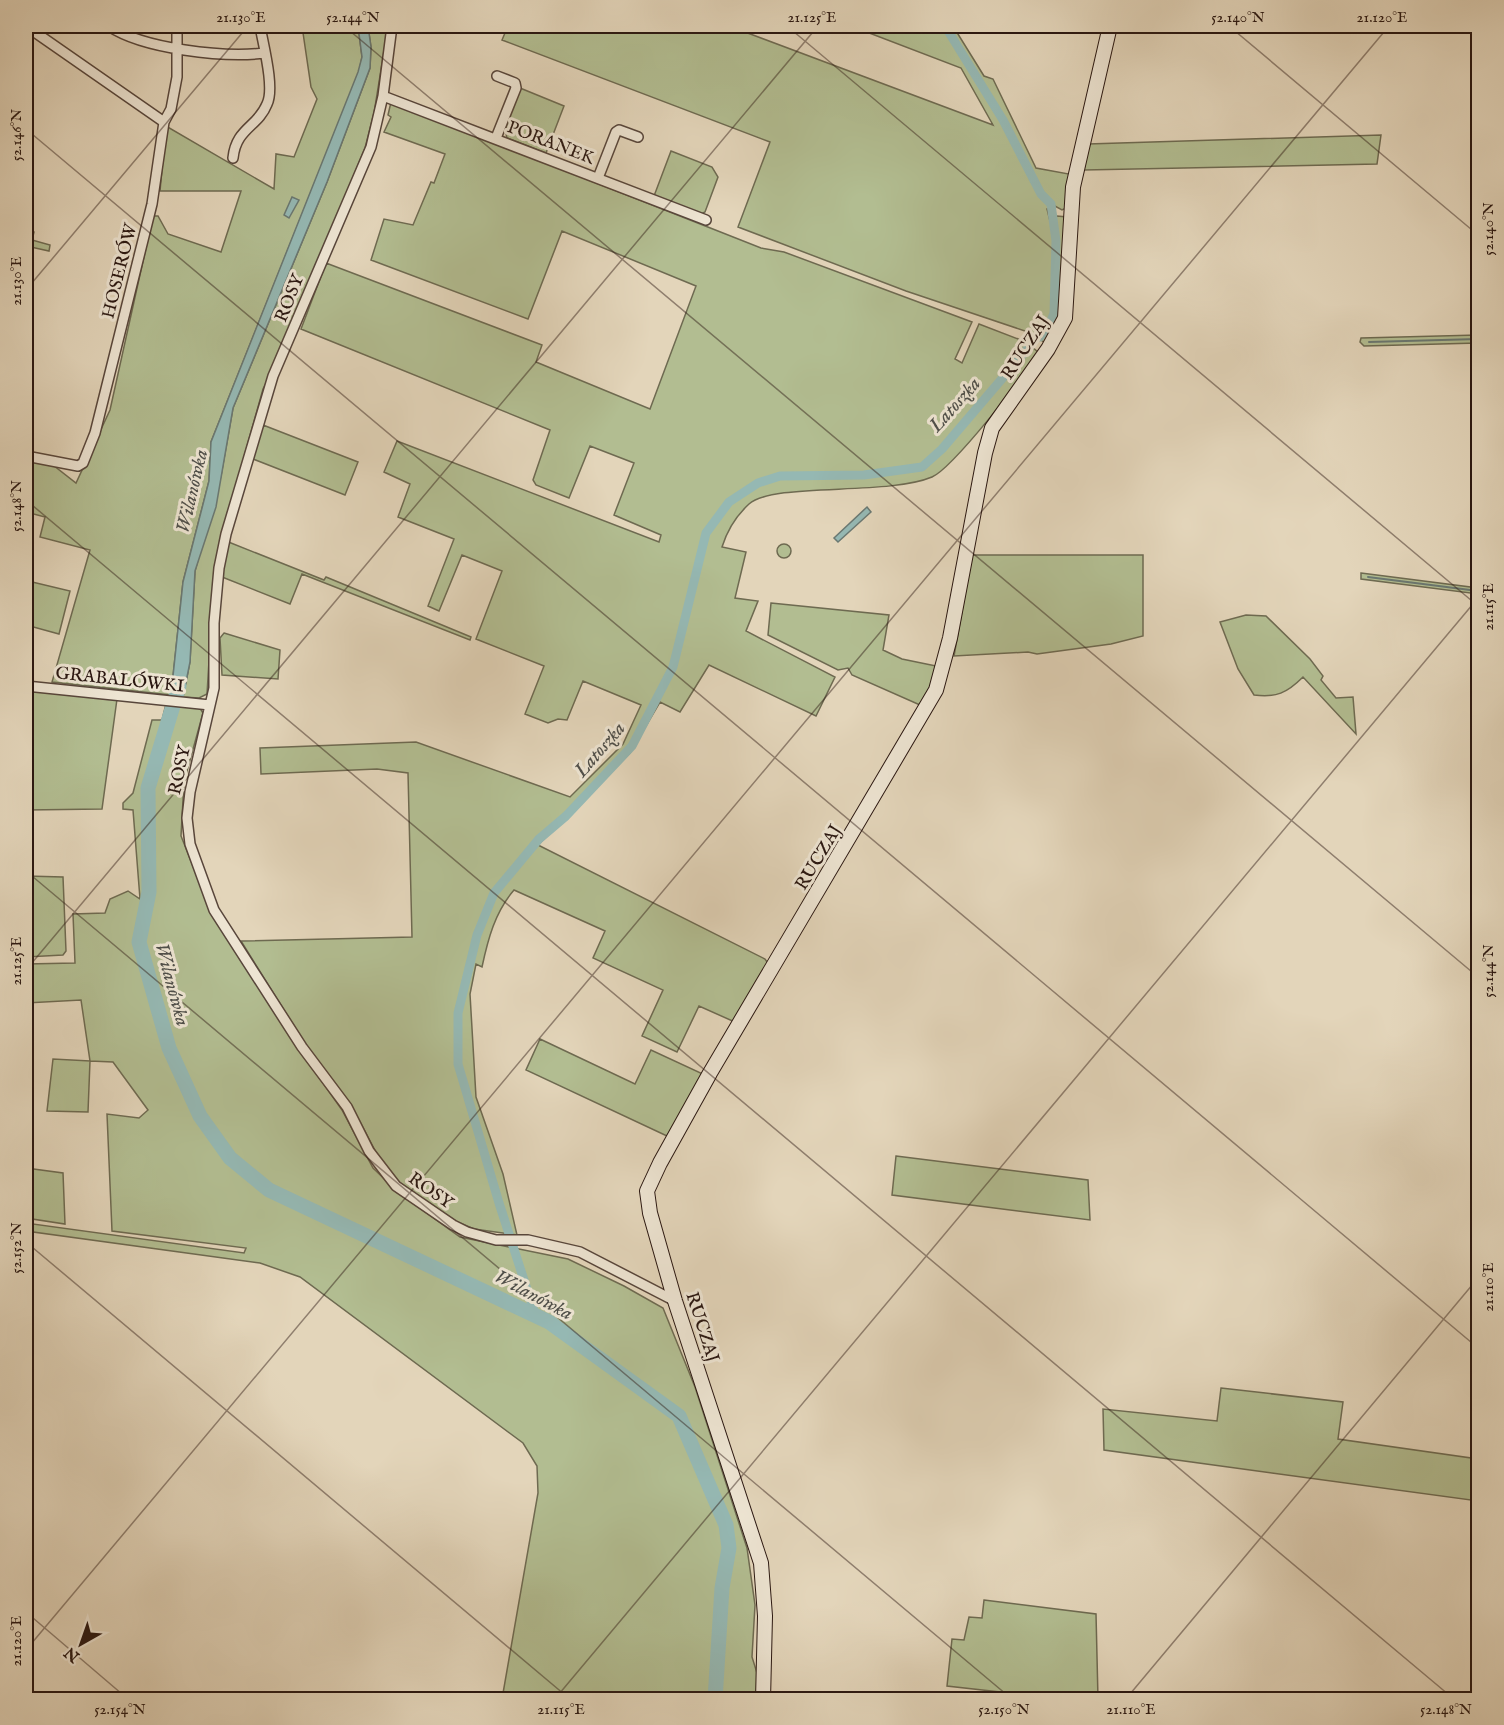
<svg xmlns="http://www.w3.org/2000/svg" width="1504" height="1725" viewBox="0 0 1504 1725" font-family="'IM FELL English',serif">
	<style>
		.green { fill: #b2bd91; stroke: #6e6a51; stroke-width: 1.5 }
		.water { fill: #95b8b3; stroke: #6a7872; stroke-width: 1.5 }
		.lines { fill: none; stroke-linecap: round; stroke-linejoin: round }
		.stream { stroke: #6a7872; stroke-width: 2 }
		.canal { stroke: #95b8b3; stroke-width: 9 }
		.river { stroke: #95b8b3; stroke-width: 15 }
		.street-casing { stroke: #58463b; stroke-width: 12 }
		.secondary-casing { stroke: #2a1711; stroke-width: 16 }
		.street { stroke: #ede4d2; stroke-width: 9 }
		.secondary { stroke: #ede4d2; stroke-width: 14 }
		.ticks { fill: none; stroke: #2a1711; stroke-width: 1.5; stroke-opacity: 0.45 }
		.labels { text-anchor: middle; stroke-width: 6; stroke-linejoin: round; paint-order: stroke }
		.street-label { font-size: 18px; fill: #2a1711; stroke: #ede4d2 }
		.water-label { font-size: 20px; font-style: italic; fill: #4f4f4a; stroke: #ede4d2 }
		.neatline { fill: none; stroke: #2a1711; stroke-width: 2 }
		.ticks-label { font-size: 15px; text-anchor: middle; fill: #2a1711 }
	</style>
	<rect width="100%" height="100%" fill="#e3d5ba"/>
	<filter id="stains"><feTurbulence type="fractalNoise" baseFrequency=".00333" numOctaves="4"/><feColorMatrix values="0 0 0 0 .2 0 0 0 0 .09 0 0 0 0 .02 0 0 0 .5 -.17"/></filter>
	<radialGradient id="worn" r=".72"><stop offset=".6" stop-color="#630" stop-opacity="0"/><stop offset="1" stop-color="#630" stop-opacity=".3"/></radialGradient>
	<path class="green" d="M302 26H358L362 57 359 72 211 442 209 481 183 582 171 695 52 682 90 550 40 537 45 517 26 512V460L49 462 76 483 110 410 153 216H158L168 234 221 252 241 191H160L166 126 274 189 276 154 294 157 317 99 311 87Z
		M368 26H388L374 113 365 148 278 360 263 389 222 536 212 611 207 694 199 698 183 697 190 662 195 571 221 476 233 408 327 182 370 68 371 47Z
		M508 26H729L993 125 961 68 851 26H953L984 76 993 79 1036 168 1069 174 1068 207 1062 210 1055 206 1047 209 1050 221 1057 216 1067 217C1065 261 1069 306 1045 343L1031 333 906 291 738 227 770 142 502 40Z
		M520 88 564 106 546 153 507 138C501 121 513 103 520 88Z
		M391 102 761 248 784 252 972 322 955 359 962 363 979 324 1026 342 1039 353C1025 375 953 468 932 477 887 496 774 482 749 504 736 516 727 531 722 547L746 552 735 598 758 601 746 631 835 677 816 716 709 665 680 712 660 702 630 753 538 845 765 959 770 966 737 1023 699 1006 677 1052 642 1036 663 990 593 958 605 931 514 890C495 912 488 939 482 967L476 964 470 994 476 1097 503 1174 517 1235 474 1229 451 1219 398 1182 378 1156 351 1105 307 1047 241 941 412 937 408 773 377 769 261 774 260 748 416 742 570 797 623 744 641 705 583 681 567 720 558 719 548 723 525 714 544 666 476 639 502 571 462 555 439 611 428 606 454 539 398 517 410 484 384 472 397 441 659 542 661 535 614 515 634 463 590 446 569 498 536 485 533 480 550 430 301 329 326 263 542 345 536 362 650 409 696 286 562 231 528 319 371 260 384 219 413 225 431 182 434 183 445 154 384 132 391 117 388 115Z
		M1381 135 1377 164 1084 170 1088 144Z
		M671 151 712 167 718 177 705 212 701 214 654 196Z
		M26 230 34 232 32 240 50 245 49 251 26 246Z
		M1478 335V343L1364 346 1360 342 1361 338Z
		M263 425 358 462 345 495 253 459Z
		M226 541 324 580 326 577 471 637 470 640 302 574 290 604 222 577Z
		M777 551a7 7 0 1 1 14 0a7 7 0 1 1-14 0Z
		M972 555H1143V636L1111 644 1037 654 1028 652 954 656Z
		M1361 573 1478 588V594L1361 579Z
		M28 581 70 591 59 634 26 625Z
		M771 603 889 615 883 650 902 659 941 667 920 705 852 675 848 668 838 670 768 635Z
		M1246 615 1266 616 1310 659 1323 676 1321 680 1336 698 1353 697 1356 734 1303 677C1287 693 1276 698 1254 695L1238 669 1220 622Z
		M224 633 280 650 278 679 222 675 220 638Z
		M26 688 117 699 102 809 26 810Z
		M166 704 200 708 203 713 184 782 181 836 212 914 299 1049 342 1110 373 1168 399 1193 460 1237 568 1259 624 1286 663 1308 695 1387 747 1548 755 1605 752 1657 757 1673V1699H502L538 1493 537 1466 523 1443 300 1277 260 1263 26 1231V1223L244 1253 246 1248 112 1231 107 1114 139 1118 148 1110 113 1062 90 1061 88 1112 47 1111 53 1059 90 1061 81 1000 26 1003V964L75 963 73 914 105 913 110 899 128 891 140 899 133 810 123 809V803L133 793 152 720H162Z
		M26 876 63 877 66 951 63 955 26 957Z
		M540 1039 635 1084 651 1050 705 1075 667 1136 526 1070Z
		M896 1156 1088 1180 1090 1220 892 1195Z
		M26 1168 63 1173 65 1224 26 1218Z
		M1221 1388 1343 1402 1338 1439 1478 1459V1501L1104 1450 1103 1409 1217 1421Z
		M984 1600 1096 1614 1098 1699H1063L947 1686 952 1639 964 1640 969 1617 982 1618Z"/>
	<path class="water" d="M358 26H368L371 47 370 68 327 182 233 408 216 507 195 571 190 662 183 697 171 695 183 582 209 481 211 442 358 72 362 57Z
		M292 197 299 200 289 218 284 215Z
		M867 507 871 512 838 542 834 538Z"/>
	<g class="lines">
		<path class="stream" d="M1369 342 1478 339
			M1368 577 1478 591"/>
		<path class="canal" d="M945 26 1003 120 1041 194 1051 204 1056 241 1054 313 1049 326 1040 337
			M535 1314 499 1203 458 1064V1013L477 935 494 893 539 839 566 816 632 746 673 667 706 533 729 502 758 483 780 476 864 475 922 467 942 449 1030 346"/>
		<path class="river" d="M179 686 148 788 149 892 139 942 169 1048 200 1116 230 1158 269 1190 549 1322 679 1416 726 1525 729 1548 722 1588 715 1700"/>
		<g class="street-casing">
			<path id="street" d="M26 26 164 122
				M109 26C143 49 224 58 265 53
				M392 26 383 96 371 147 273 376 226 534 219 568 214 623V688L190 792 187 818 190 844 214 910 302 1047 347 1107 369 1151 396 1186 453 1225 467 1232 496 1240H528L580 1252 675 1301
				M383 96 706 220
				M496 138 516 88 515 83 497 76
				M233 158C236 128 258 127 267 104 275 88 263 44 260 26
				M598 178 616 132 619 130 638 137
				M26 456 78 466 83 463 95 433 152 204 164 122 171 109 177 77V26
				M26 686 210 705"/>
		</g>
		<g class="secondary-casing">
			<path id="secondary" d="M763 1700 765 1616 761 1563 675 1301 650 1213 647 1191 660 1163 710 1073 936 690 950 638 985 453 992 428 1048 349 1065 318 1073 187 1110 26"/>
		</g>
		<use href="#street" class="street"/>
		<use href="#secondary" class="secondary"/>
	</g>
	<path class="ticks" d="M344 26 1478 977M787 26 1478 606M1229 26 1478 235M26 129 1478 1348M26 290 248 26M26 500 1455 1700M26 871 1013 1700M26 970 818 26M26 1242 571 1700M26 1612 129 1700M26 1650 1389 26M554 1700 1478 598M1125 1700 1478 1278"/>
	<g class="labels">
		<g class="street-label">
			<text transform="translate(551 142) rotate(21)" y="6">PORANEK</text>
			<text transform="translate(119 271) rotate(-76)" y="6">HOSERÓW</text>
			<text transform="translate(289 298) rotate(-68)" y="6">ROSY</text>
			<text transform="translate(1025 347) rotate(-57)" y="6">RUCZAJ</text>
			<text transform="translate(120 679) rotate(6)" y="6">GRABALÓWKI</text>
			<text transform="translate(179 770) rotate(-78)" y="6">ROSY</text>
			<text transform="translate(818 857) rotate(-59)" y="6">RUCZAJ</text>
			<text transform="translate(431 1190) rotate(35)" y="6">ROSY</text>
			<text transform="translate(703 1327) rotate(72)" y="6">RUCZAJ</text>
		</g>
		<g class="water-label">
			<text transform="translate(954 404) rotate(-48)" y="7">Latoszka</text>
			<text transform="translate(191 491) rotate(-77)" y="7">Wilanówka</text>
			<text transform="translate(599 749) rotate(-49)" y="7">Latoszka</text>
			<text transform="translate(173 984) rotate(75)" y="7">Wilanówka</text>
			<text transform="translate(534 1294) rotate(28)" y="7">Wilanówka</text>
		</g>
	</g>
	<rect width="1504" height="1725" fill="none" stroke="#e3d5ba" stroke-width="66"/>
	<g transform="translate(81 1644) rotate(220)" stroke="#ede4d2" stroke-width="4.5" paint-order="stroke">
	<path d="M0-4.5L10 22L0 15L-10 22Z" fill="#2a1711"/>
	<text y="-9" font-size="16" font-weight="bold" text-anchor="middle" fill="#2a1711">N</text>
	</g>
	<rect x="33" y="33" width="1438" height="1659" class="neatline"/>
	<g class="ticks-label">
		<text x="241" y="22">21.130°E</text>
		<text x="353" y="22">52.144°N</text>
		<text x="812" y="22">21.125°E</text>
		<text x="1238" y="22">52.140°N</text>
		<text x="1382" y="22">21.120°E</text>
		<text transform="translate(16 135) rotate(-90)" y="5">52.146°N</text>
		<text transform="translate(1488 229) rotate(-90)" y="5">52.140°N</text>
		<text transform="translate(16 281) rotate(-90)" y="5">21.130°E</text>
		<text transform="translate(16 506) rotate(-90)" y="5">52.148°N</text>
		<text transform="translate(1488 607) rotate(-90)" y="5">21.115°E</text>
		<text transform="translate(16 961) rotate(-90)" y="5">21.125°E</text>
		<text transform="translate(1488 971) rotate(-90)" y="5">52.144°N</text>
		<text transform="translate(16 1248) rotate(-90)" y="5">52.152°N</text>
		<text transform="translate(1488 1287) rotate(-90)" y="5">21.110°E</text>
		<text transform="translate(16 1641) rotate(-90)" y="5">21.120°E</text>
		<text x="120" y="1714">52.154°N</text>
		<text x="561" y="1714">21.115°E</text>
		<text x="1004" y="1714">52.150°N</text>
		<text x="1131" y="1714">21.110°E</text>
		<text x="1446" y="1714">52.148°N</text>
	</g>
	<rect width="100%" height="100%" filter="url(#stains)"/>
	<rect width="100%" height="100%" fill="url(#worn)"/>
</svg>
